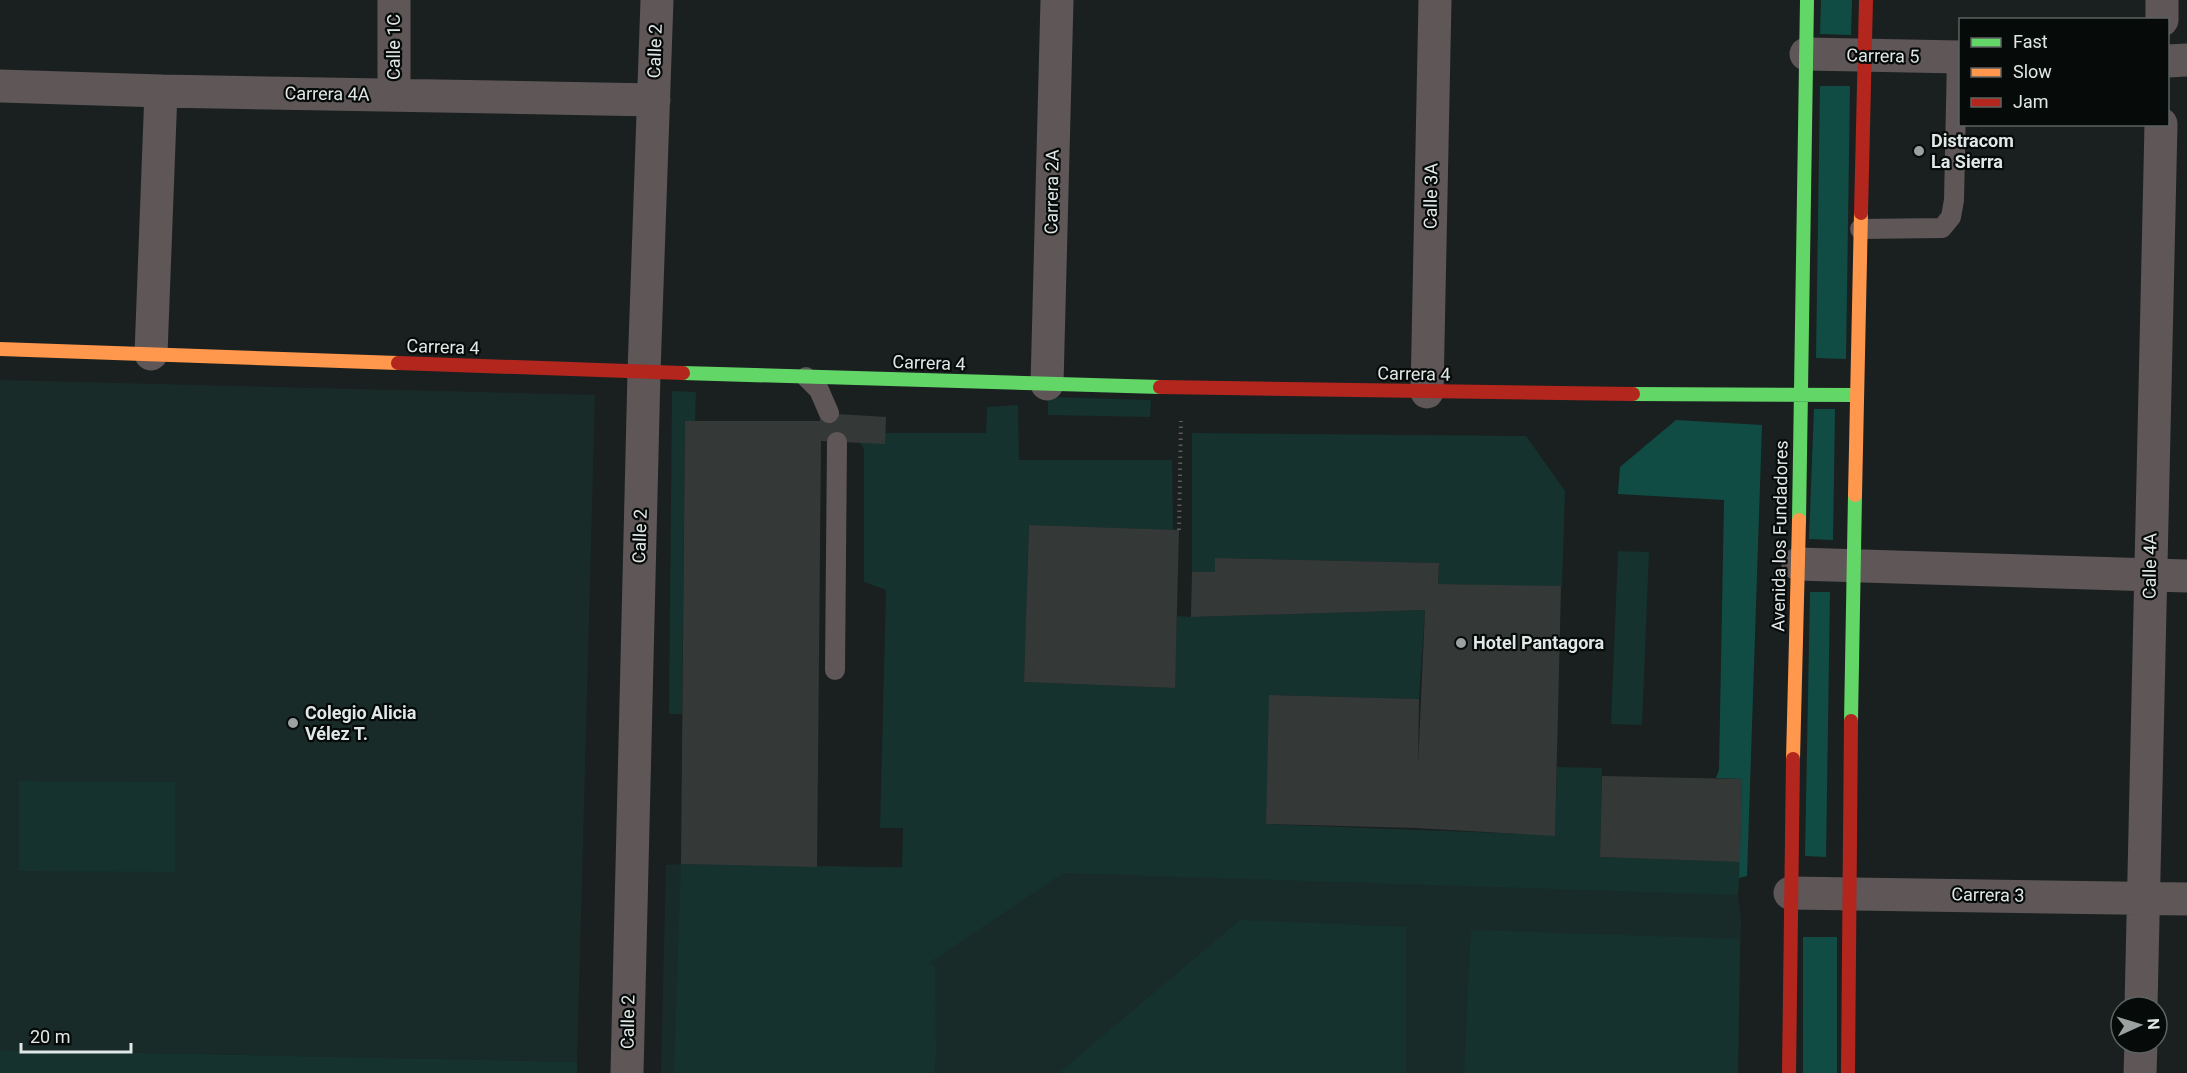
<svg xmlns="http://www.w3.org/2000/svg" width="2187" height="1073" viewBox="0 0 2187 1073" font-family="Roboto,sans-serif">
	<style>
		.built { fill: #192b28 }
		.green { fill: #15322e }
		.forest { fill: #104c44 }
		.building { fill: #343938 }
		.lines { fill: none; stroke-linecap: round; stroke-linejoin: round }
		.path { stroke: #5d5a5b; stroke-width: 4; stroke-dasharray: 1.5 4.5; stroke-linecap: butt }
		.lane { stroke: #5e5657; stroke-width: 20 }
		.street { stroke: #5e5657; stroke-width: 33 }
		.fast { stroke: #63d668; stroke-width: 14 }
		.slow { stroke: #ff974d; stroke-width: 14 }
		.jam { stroke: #b3261e; stroke-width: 14 }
		.poi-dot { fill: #9ba1a0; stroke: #060b0a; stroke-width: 2 }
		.labels { text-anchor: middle; stroke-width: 4.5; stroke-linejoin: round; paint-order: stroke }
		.street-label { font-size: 18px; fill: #e0e7e6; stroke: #060b0a }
		.poi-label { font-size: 18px; font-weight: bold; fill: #e0e7e6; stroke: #060b0a; text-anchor: start }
	</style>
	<rect width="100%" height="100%" fill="#1a201f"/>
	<path class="built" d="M0 380 595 395 577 1062 0 1050Z
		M681 864 1739 878 1738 895 1741 920 1738 1073H661L666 865Z"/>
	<path class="green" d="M672 391 696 392 695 421H685L682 714H669Z
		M1048 397 1151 400 1150 417 1048 415Z
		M1018 405 1019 460H1172L1173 530 1029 525 1024 682 1174 688 1177 616 1191 617 1425 610 1419 699 1270 695 1266 824 1555 835 1557 767 1602 768 1600 857 1740 862 1738 895 1063 873 929 963 935 966 936 1053 934 1073H674L681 864 902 868 903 828H880L886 590 864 582V449L860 443 885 433H986L987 407Z
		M1192 433 1526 436 1565 491 1562 587 1438 584 1439 563 1215 558V572H1192Z
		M1618 551 1649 552 1642 725 1611 724Z
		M19 781 175 782V872L19 871Z
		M1240 920 1406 927V1073H1059Z
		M1471 930 1740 939 1738 1073H1464Z
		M0 1050 577 1062V1073H0Z"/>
	<path class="forest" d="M1821 0H1852L1851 35 1820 34Z
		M1820 86H1850L1846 359 1816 358Z
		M1814 409H1835L1833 540 1809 539Z
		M1676 420 1762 425 1747 876 1739 878 1742 779 1716 778 1719 770 1724 500 1618 494 1620 467Z
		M1810 592H1830L1826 857 1805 856Z
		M1803 937H1837V1073H1803Z"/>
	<path class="building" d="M820 413 886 417 885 444 821 441 817 867 681 864 685 421H820Z
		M1029 525 1179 530 1175 688 1024 682Z
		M1215 558 1439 563 1438 584 1561 586 1555 836 1416 828 1266 824 1269 695 1419 699 1418 766 1425 610 1191 617 1192 572H1215Z
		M1602 776 1742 779 1740 862 1600 857Z"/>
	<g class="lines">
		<path class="path" d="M1179 530 1181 421"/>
		<path class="lane" d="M1860 229 1942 228 1951 217 1954 200 1957 57
			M806 377 819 390 829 413
			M835 670 837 442"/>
		<path class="street" d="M2162 20V0
			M1806 54 1960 57
			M2168 61 2187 60
			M0 86 161 91 654 100
			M394 95V0
			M151 354 161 91
			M1047 384 1057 0
			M1427 392 1435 0
			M1798 564 2187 576
			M1790 893 2187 899
			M2141 1007 2161 124
			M627 1073 644 372 657 0
			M2140 1073 2141 1043"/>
		<path class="fast" d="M683 373 1160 387
			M1633 394 1857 395
			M1799 520 1807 0
			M1851 721 1855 495"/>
		<path class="slow" d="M0 349 398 363
			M1855 495 1861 213
			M1793 759 1799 520"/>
		<path class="jam" d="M1861 213 1866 0
			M398 363 683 373
			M1160 387 1633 394
			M1789 1073 1793 759
			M1848 1073 1851 721"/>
	</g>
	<g class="poi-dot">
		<circle cx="1919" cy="151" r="6"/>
		<circle cx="1461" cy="643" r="6"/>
		<circle cx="293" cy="723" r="6"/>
	</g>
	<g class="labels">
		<g class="street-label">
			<text transform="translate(394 47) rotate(-90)" y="6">Calle 1C</text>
			<text transform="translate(655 51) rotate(-88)" y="6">Calle 2</text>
			<text transform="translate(1883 56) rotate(1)" y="6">Carrera 5</text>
			<text transform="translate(327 94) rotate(1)" y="6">Carrera 4A</text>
			<text transform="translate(1052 192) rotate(-89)" y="6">Carrera 2A</text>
			<text transform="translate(1431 196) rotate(-89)" y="6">Calle 3A</text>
			<text transform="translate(443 347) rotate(2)" y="6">Carrera 4</text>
			<text transform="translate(929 363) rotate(2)" y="6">Carrera 4</text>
			<text transform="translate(1414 374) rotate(1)" y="6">Carrera 4</text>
			<text transform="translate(640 536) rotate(-88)" y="6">Calle 2</text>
			<text transform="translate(1780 536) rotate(-89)" y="6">Avenida los Fundadores</text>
			<text transform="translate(2150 566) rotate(-89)" y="6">Calle 4A</text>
			<text transform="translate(1988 895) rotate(1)" y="6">Carrera 3</text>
			<text transform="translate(628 1022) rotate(-89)" y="6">Calle 2</text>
		</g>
		<g class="poi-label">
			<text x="1931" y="147">Distracom<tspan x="1931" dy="21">La Sierra</tspan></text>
			<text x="1473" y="649">Hotel Pantagora</text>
			<text x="305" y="719">Colegio Alicia<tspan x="305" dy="21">Vélez T.</tspan></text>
		</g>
	</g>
	<rect x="1959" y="18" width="210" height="108" fill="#060b0a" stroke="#5d6362" stroke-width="1.5"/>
	<rect x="1971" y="38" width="30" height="9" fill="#63d668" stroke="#5d6362" stroke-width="1.5"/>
	<text x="2013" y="48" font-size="18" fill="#e0e7e6">Fast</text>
	<rect x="1971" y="68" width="30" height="9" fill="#ff974d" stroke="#5d6362" stroke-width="1.5"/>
	<text x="2013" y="78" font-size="18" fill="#e0e7e6">Slow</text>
	<rect x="1971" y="98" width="30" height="9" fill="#b3261e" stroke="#5d6362" stroke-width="1.5"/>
	<text x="2013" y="108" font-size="18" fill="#e0e7e6">Jam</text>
	<g transform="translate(2139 1025) rotate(86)"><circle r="28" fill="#060b0a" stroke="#5d6362" stroke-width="1.5"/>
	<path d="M0-4.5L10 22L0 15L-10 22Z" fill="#9ba1a0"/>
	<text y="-9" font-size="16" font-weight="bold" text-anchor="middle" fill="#e0e7e6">N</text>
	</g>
	<path d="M21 1043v9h110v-9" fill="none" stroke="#e0e7e6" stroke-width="3"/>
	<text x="30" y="1043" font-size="18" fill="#e0e7e6" stroke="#060b0a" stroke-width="4.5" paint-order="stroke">20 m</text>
</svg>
